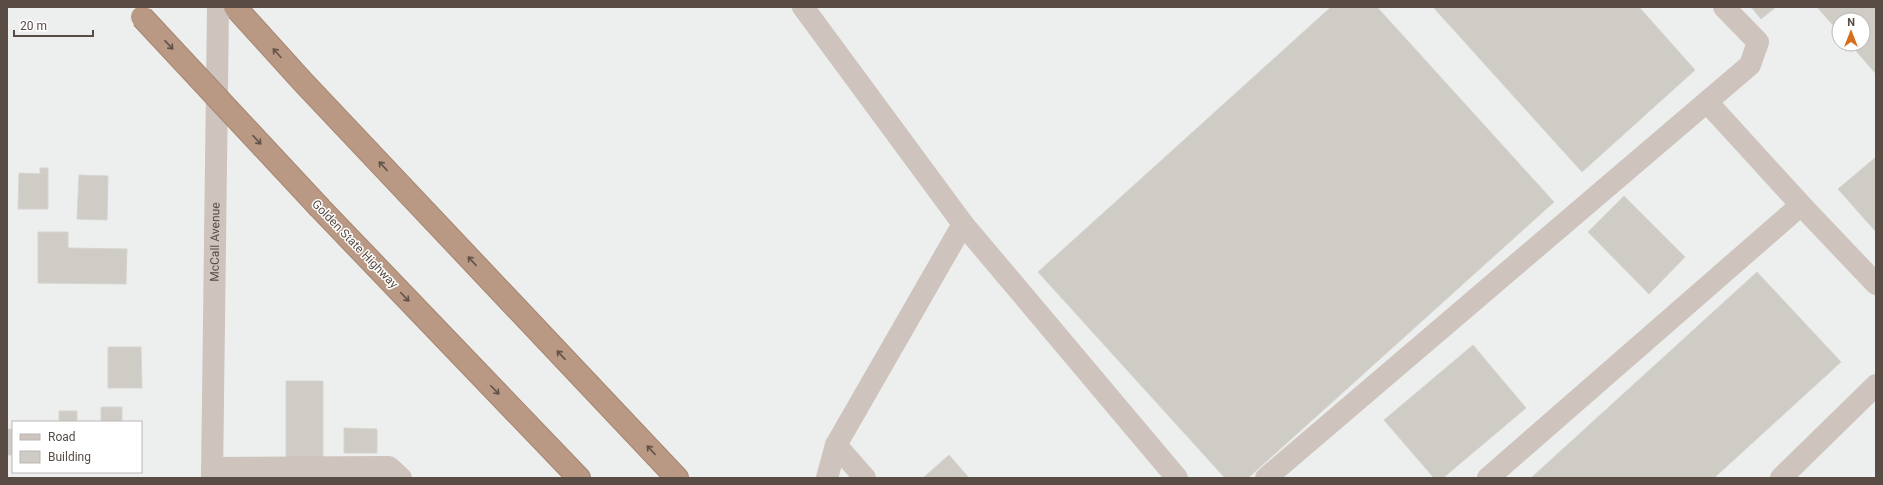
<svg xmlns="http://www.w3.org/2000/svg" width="1883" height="485" viewBox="0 0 1883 485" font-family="Roboto,sans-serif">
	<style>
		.building { fill: #cfcbc5; stroke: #d7d4d0 }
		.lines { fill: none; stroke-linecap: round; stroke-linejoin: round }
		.highway-casing { stroke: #a6856f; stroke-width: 24 }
		.minor { stroke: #cec3bd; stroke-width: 22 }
		.highway { stroke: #ba9984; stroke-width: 22 }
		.highway-bridge-casing { stroke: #a6856f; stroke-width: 24; stroke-linecap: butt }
		.highway-bridge { stroke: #ba9984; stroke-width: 22 }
		.oneway { stroke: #62544b }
		.labels { text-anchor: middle; stroke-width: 3; stroke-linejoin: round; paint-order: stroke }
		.street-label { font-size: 12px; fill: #584c45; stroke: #fff }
	</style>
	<rect width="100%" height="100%" fill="#ecefee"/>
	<path class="building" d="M1331 7H1377L1554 202 1248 478H1225L1038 272Z
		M1433 7H1639L1695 70 1582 172Z
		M1751 7H1776L1761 19Z
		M1817 7H1876V74L1850 44H1863V20H1839V32Z
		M1876 157V232L1838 189Z
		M40 168H48V209H18L19 173 40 174Z
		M79 175 108 176 107 220 77 219Z
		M1624 196 1685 257 1649 294 1588 232Z
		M38 232H68V248L127 249 126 284 38 283Z
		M1757 272 1841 362 1714 478H1531Z
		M1473 345 1526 408 1443 478H1434L1384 420Z
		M108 347H141L142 388H108Z
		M286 381H323V460L286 459Z
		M101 407H122V422H141H97H101Z
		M59 411H77V422H59Z
		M344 428 377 429V453H344Z
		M7 429H13V455H7Z
		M949 455 969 478H923Z"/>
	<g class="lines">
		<g class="highway-casing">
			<path id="highway" d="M235 7 303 82 677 478
				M320 208 579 478"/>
		</g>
		<g class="minor">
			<path d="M803 7 963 224 1177 478"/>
			<path d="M1707 102 1801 205"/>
			<path d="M212 468 389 467 401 478"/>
			<path id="s1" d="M212 478 218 7"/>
			<path d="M827 478 836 445"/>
			<path d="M865 478 836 445 963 224"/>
			<path d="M1266 478 1750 65 1758 42 1724 7"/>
			<path d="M1488 478 1801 205 1876 284"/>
			<path d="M1781 478 1876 385"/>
		</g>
		<use href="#highway" class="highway"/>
		<g class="highway-bridge-casing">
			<path id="highway-bridge" d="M142 17 320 208"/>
		</g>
		<use href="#highway-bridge" class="highway-bridge"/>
	</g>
	<defs><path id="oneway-shaft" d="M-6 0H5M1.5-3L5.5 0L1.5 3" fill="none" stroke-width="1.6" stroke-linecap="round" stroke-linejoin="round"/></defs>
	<g class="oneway">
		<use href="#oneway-shaft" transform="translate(169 45) rotate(47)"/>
		<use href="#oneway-shaft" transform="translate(277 53) rotate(-132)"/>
		<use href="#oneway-shaft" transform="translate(257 140) rotate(47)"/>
		<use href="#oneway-shaft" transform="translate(383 166) rotate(-133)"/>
		<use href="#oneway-shaft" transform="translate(472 261) rotate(-133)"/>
		<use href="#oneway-shaft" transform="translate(405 297) rotate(46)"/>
		<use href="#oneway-shaft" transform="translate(561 355) rotate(-133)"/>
		<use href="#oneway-shaft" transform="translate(495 390) rotate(46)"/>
		<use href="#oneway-shaft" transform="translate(651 450) rotate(-133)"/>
	</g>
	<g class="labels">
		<g class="street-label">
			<text dy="4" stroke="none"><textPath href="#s1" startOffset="236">McCall Avenue</textPath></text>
			<text transform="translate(355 244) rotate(46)" y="4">Golden State Highway</text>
		</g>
	</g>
	<rect width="1883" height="485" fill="none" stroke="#584c45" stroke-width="16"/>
	<rect x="12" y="421" width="130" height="52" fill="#ffffff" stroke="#bcb7b5"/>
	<rect x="20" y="434" width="20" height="6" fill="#cec3bd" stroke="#bcb7b5"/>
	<text x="48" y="441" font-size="12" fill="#584c45">Road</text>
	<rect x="20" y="451" width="20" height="12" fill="#cfcbc5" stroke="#bcb7b5"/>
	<text x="48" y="461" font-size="12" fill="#584c45">Building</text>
	<g transform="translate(1851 32)"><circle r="19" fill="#ffffff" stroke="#bcb7b5"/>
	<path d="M0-3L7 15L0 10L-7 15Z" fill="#d76e1d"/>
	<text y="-6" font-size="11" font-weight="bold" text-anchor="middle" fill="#584c45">N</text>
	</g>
	<path d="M14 30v6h79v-6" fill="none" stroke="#584c45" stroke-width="2"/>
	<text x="20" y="30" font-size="12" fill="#584c45" stroke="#ffffff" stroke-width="3" paint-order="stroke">20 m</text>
</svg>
